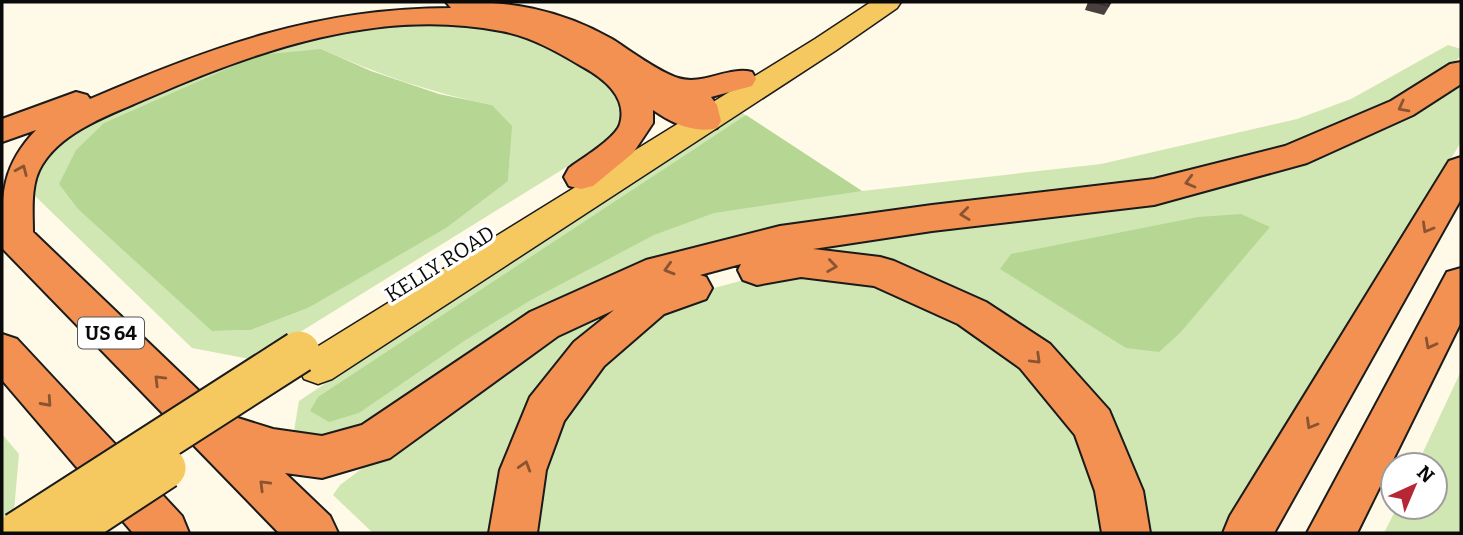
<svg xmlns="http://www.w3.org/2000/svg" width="1463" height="535" viewBox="0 0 1463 535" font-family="Bitter,serif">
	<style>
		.green { fill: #d1e7b3; fill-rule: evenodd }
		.forest { fill: #b6d793 }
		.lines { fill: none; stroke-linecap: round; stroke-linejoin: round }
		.major-casing { stroke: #1b1b1b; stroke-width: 3 }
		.highway-casing { stroke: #1b1b1b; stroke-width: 4 }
		.major { fill: #f6c960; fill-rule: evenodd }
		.highway { fill: #f29152; fill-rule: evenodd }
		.major-bridge-casing { stroke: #1b1b1b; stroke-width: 45; stroke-linecap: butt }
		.major-bridge { stroke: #f6c960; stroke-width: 41 }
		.wall { fill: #47403d }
		.building { fill: #524b47; stroke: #393432; stroke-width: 2 }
		.oneway { stroke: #8a5432 }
		.labels { text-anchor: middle; stroke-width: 7; stroke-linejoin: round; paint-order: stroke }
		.shield { fill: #fff; stroke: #545454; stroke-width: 2 }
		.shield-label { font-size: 19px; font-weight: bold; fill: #0a0a0a }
		.street-label { font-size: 21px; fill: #0a0a0a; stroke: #fff }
	</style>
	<rect width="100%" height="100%" fill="#fff9e7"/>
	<path class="green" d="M400 20 497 29 536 41 587 68 616 88 627 126 602 145 255 360 192 348 34 195 31 174 72 129 235 54ZM321 49C377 74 432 93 492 105L510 150 508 181 308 308 251 330 212 331Z
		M1448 45 1461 49V55L1451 67 1392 102 1343 125 1256 156 1141 182 755 234 371 427 302 440 294 431 299 401 736 109 862 191 1101 164 1297 119 1351 99Z
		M1461 82V142L1225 533H1145L1143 518 1007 322 787 255 833 239 1291 166C1350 144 1411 121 1461 82Z
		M803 273 863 280 924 300 1043 382 1077 433 1109 513 1111 533H527L535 471 556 414 653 313 695 293 748 279Z
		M617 300 623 309 494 512V533H373L333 495 340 485 499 366Z
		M1461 371V533H1384L1397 507H1435V465H1417Z
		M2 434 19 454 14 511 2 518Z"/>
	<path class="forest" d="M321 49 371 71 439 94 492 105 512 126 508 181 446 228 308 308 251 330 212 331 78 209 59 184 76 150 104 123 258 55Z
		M746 115 862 191 714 213 654 235 531 300 464 341 359 413 329 422 310 411 318 397Z
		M1241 214 1270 227 1180 333 1159 352 1126 348 1000 269 1011 254 1198 217Z"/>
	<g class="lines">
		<g class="major-casing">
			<path id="major" d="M871 2H901L897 8 835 51 332 379 318 384 304 379 298 367 304 355 815 39Z"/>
		</g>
		<g class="highway-casing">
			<path id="highway" d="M446 2C507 0 559 9 612 39 631 51 657 71 678 78 703 86 728 66 752 72L756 79 752 86 711 97 717 105 721 121 717 128C695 134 671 123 653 110V123L633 153 593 186 581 189 569 186 564 177 569 168C581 159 616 138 620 124 628 97 603 78 583 67 558 52 530 36 501 31 380 7 257 50 148 98 112 114 63 130 42 165 30 184 33 211 33 232L222 413 273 429 322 436 362 425 530 312 646 260 780 226 932 205 1154 179 1285 146 1391 101 1450 64 1461 62V84L1413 115 1307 163 1154 205 932 231 813 249 880 257 894 261 986 302 1050 344 1109 410 1143 491 1150 533H1102L1095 491 1075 435 1020 368 958 324 874 286 801 277 757 285 743 280 738 270 741 264 700 275 706 277 712 288 706 299 664 314 604 366 564 421 546 470 537 533H489L500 470 530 397 574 342 614 310 558 336 390 458 322 478 285 473 330 516 338 533H279L2 248C2 196 0 168 36 130L2 142V119L76 92 87 95 90 99C211 47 317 8 451 8Z
				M1461 157V199L1274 533H1223L1230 516 1449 161Z
				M1461 268V322L1357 533H1307L1447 272Z
				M2 334 17 339 182 516 189 533H133L2 380Z"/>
		</g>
		<use href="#major" class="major"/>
		<use href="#highway" class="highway"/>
		<g class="major-bridge-casing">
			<path id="major-bridge" d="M17 533 299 352
				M66 533 165 468"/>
		</g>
		<use href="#major-bridge" class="major-bridge"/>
	</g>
	<path class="wall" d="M1088 2H1112L1104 15 1085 10Z"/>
	<path class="building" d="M1095 2H1110L1108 6Z"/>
	<defs><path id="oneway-chevron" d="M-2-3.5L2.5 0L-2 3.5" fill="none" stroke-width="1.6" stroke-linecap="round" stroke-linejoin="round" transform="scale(1.75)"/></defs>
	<g class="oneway">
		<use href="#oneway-chevron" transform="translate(1403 107) rotate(152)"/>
		<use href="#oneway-chevron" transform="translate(22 170) rotate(-66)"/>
		<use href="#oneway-chevron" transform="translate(1190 182) rotate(165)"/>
		<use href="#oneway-chevron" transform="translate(965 214) rotate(173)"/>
		<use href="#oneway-chevron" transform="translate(1427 228) rotate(120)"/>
		<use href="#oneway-chevron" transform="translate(832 266) rotate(8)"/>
		<use href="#oneway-chevron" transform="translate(669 269) rotate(164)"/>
		<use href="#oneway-chevron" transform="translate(1430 344) rotate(118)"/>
		<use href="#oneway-chevron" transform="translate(1036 359) rotate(44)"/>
		<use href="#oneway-chevron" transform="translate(159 380) rotate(-135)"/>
		<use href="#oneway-chevron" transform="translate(47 402) rotate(48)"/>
		<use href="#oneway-chevron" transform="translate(1311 424) rotate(120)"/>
		<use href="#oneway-chevron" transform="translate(525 466) rotate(-73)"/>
		<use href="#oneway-chevron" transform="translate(264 485) rotate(-135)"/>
	</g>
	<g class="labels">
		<rect class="shield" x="78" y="317.5" width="66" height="31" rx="5"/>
		<g class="shield-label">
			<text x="111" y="340">US 64</text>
		</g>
		<g class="street-label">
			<text transform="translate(440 264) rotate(-32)" y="7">KELLY ROAD</text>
		</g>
	</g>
	<rect width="1463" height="535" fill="none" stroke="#0a0a0a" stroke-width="7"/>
	<g transform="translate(1414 486) rotate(44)"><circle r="33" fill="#ffffff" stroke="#9d9d9d" stroke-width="2"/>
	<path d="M0-5L12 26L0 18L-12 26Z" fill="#b62635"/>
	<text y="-10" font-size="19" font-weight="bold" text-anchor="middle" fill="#0a0a0a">N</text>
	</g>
</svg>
